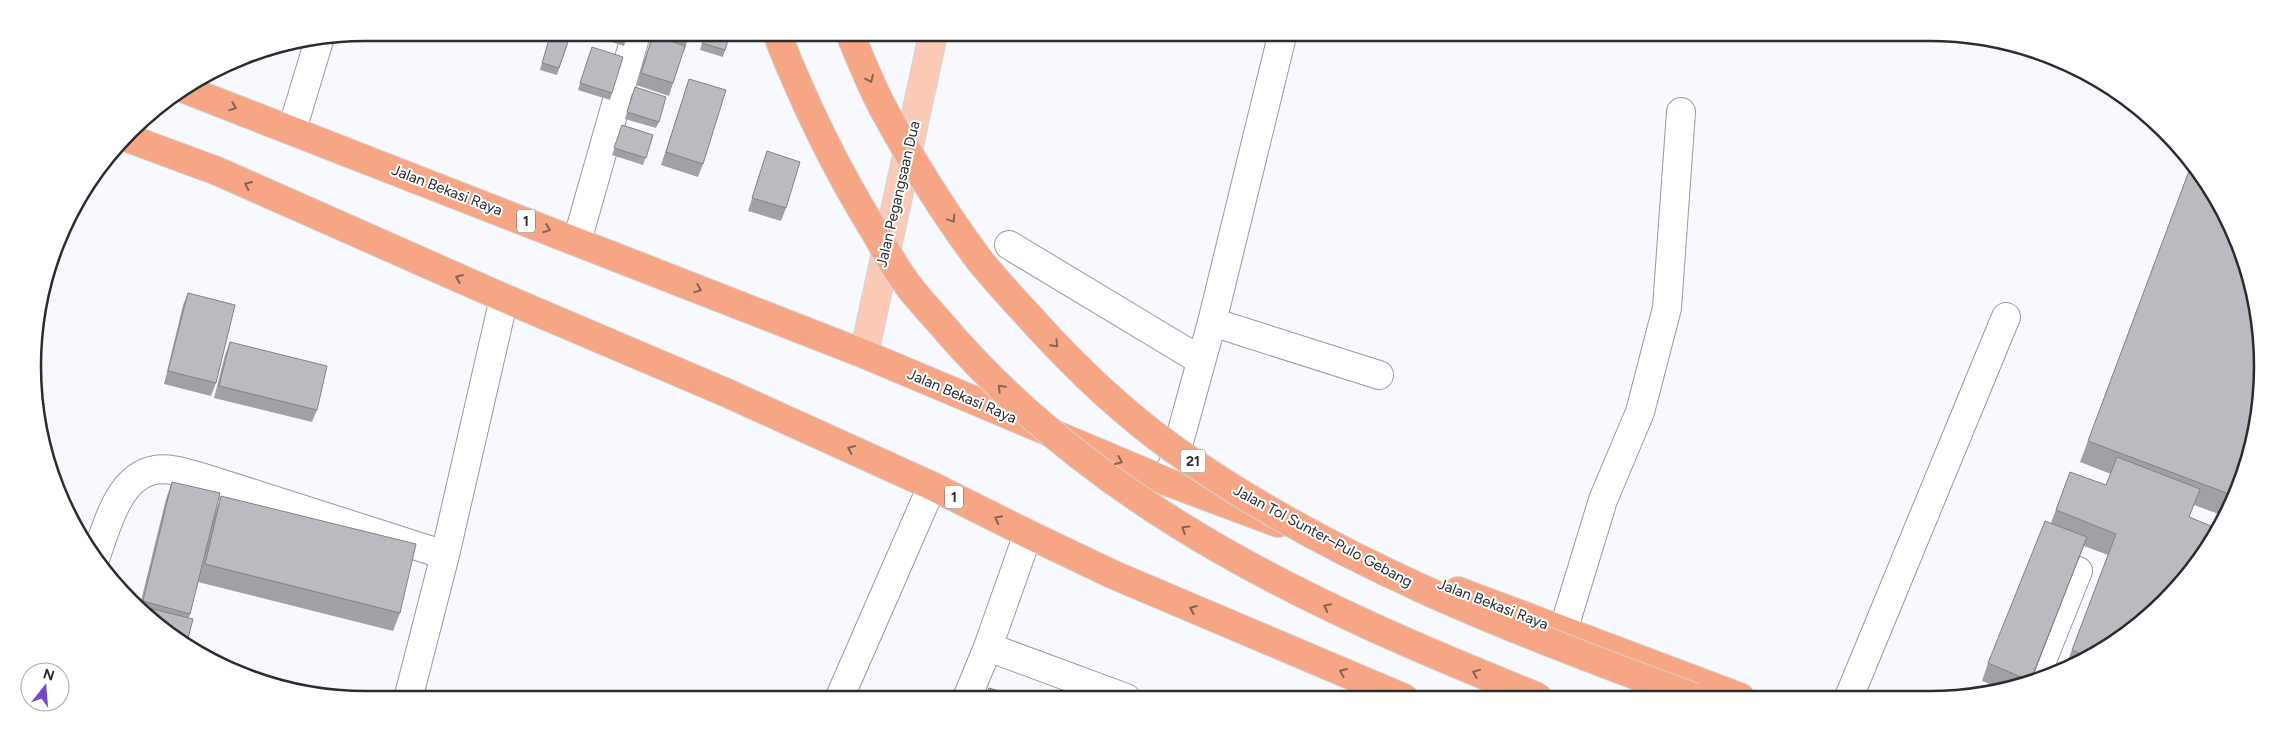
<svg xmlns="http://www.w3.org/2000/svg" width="2295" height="732" viewBox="0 0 2295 732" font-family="Figtree,sans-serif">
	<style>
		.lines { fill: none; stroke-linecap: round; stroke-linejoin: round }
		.minor-casing { stroke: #99999e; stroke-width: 30 }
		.major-casing { stroke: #d5d5d5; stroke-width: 30 }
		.highway-casing { stroke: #d5d5d5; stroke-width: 30 }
		.minor { stroke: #fff; stroke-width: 28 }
		.major { stroke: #facab6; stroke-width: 28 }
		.highway { stroke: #f6a685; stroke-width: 28 }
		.highway-bridge-casing { stroke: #d5d5d5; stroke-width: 30; stroke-linecap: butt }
		.highway-bridge { stroke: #f6a685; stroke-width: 28 }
		.wall { fill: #a0a1a5 }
		.shaded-wall { fill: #828386 }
		.building { fill: #babbc0; stroke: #828386 }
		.oneway { stroke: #866355 }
		.labels { text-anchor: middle; stroke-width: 4; stroke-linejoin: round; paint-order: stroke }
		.shield { fill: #fff; stroke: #6b6b6d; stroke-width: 1 }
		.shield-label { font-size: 14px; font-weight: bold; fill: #2b2c2e }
		.street-label { font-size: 15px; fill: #2b2c2e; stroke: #fff }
		.rim { fill: none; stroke: #2b2c2e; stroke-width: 2.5 }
	</style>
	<rect width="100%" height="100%" fill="#f8f9ff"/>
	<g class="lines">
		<g class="minor-casing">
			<path id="minor" d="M292 130 320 37
				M577 241 636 34
				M1009 245 1200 360
				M1212 322 1379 375
				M1168 482 1212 322 1282 36
				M95 559C106 529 118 476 155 470 170 467 189 474 204 478L445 555
				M1563 631 1603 500 1640 412 1667 308 1681 112
				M988 647 1126 698
				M2035 678 2078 571
				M1849 697 2006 317
				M967 698 988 647 1028 534
				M408 699 445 555 504 298
				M839 699 932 486"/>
		</g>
		<g class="major-casing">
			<path id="major" d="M864 354 933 35"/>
		</g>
		<g class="highway-casing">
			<path id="highway" d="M187 90 864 354 1168 482 1278 523
				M125 137 217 171 504 298 727 393 932 486 1028 534 1114 575 1404 698
				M1458 591 1740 697"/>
		</g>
		<use href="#minor" class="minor"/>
		<use href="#major" class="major"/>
		<use href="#highway" class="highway"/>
		<g class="highway-bridge-casing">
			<path id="highway-bridge" d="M777 34C804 103 836 169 875 232 884 248 894 266 905 281 916 297 930 311 942 325 1101 511 1316 608 1538 697
				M850 34C861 60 871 86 884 110 912 161 943 211 977 257 995 280 1016 302 1036 324 1077 369 1122 412 1172 448 1330 560 1513 631 1694 697"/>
		</g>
		<use href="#highway-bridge" class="highway-bridge"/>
	</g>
	<path class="wall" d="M549 33H573L571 40Z
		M584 33 628 34 624 46Z
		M651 34H690L684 51H683L669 96 636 85 651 40H649Z
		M705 34H730L723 57 700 50Z
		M568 42 557 75 540 70 548 43Z
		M592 47 612 93 610 100 578 90Z
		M689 79 703 164 698 177 661 165Z
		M632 93 659 122 656 128 625 119Z
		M622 125 653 135 643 165 612 155Z
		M767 151 786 208 781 221 748 211Z
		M2192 163 2256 431 2224 516 2194 505 2189 517 2211 526 2200 556 2165 602 2077 665 2065 668 2108 555 2084 546 2032 679 2000 688 1982 681 1988 663 2051 523 2070 472 2106 485 2111 474 2080 462Z
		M188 293 216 383 211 396 164 384 183 305Z
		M230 342 317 410 312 422 214 398 225 355Z
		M172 482 216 511 221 496 400 613 393 631 198 582 190 614 181 643 140 605 166 499Z"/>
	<path class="shaded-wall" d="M2087 537 2032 679H2031Z"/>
	<path class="building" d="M675 34H690L689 38Z
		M705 34H730L725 50 702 43Z
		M653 35 685 46 673 83 641 73Z
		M550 36 568 42 559 68 542 63Z
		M592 47 623 57 612 93 580 83Z
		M689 79 726 90 703 164 666 152Z
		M635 87 666 97 659 122 627 112Z
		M622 125 653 135 646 158 614 148Z
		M767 151 800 162 786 208 752 198Z
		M2192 163 2206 181 2237 239 2256 301 2262 366 2256 431 2232 495 2088 441Z
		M188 293 235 305 216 383 168 371Z
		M230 342 327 366 317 410 219 386Z
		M2117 457 2200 489 2189 517 2211 526 2199 557 2165 602 2088 657 2072 650 2116 534 2056 510 2070 472 2106 485Z
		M172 482 220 493 190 614 143 601Z
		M221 496 416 544 400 613 205 564Z
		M2045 521 2087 537 2031 679 2028 680 1988 663Z
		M141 606 193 619 186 646 181 643Z
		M989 688 1024 698H985Z"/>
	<defs><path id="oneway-chevron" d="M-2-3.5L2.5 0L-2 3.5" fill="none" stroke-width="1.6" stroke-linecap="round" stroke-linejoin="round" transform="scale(1.25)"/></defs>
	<g class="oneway">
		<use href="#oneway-chevron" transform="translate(870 79) rotate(65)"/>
		<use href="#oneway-chevron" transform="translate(233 107) rotate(21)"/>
		<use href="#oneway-chevron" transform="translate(248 185) rotate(-156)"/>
		<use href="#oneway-chevron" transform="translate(952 219) rotate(56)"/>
		<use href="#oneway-chevron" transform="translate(547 229) rotate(21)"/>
		<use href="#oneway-chevron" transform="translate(459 278) rotate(-156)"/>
		<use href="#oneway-chevron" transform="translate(698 289) rotate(22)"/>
		<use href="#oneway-chevron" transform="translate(1055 344) rotate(47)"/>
		<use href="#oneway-chevron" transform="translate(1001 388) rotate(-135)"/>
		<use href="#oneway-chevron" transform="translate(851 449) rotate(-155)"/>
		<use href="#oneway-chevron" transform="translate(1119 461) rotate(23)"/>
		<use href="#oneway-chevron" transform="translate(998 519) rotate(-153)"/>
		<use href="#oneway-chevron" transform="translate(1185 529) rotate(-148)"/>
		<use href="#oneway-chevron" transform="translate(1327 607) rotate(-154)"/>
		<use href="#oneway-chevron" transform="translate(1193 609) rotate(-157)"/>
		<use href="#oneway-chevron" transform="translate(1343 672) rotate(-157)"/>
		<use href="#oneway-chevron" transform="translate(1476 673) rotate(-158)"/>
	</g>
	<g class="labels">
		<g class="shield">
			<rect x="517" y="209.5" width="18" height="23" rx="4"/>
			<rect x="1180.5" y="449.5" width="25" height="23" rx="4"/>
			<rect x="945" y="485.5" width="18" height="23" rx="4"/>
		</g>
		<g class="shield-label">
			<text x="526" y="226">1</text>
			<text x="1193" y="466">21</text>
			<text x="954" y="502">1</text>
		</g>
		<g class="street-label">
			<text transform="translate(447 190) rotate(21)" y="5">Jalan Bekasi Raya</text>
			<text transform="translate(898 194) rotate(-77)" y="5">Jalan Pegangsaan Dua</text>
			<text transform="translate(962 396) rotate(23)" y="5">Jalan Bekasi Raya</text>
			<text transform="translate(1323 536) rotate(28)" y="5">Jalan Tol Sunter–Pulo Gebang</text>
			<text transform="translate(1493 604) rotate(21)" y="5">Jalan Bekasi Raya</text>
		</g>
	</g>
	<path d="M0 0H2295V732H0ZM366 41H1929A325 325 0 0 1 2254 366V366A325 325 0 0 1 1929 691H366A325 325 0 0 1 41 366V366A325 325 0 0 1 366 41Z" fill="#fff" fill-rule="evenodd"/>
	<path class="rim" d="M366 41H1929A325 325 0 0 1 2254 366V366A325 325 0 0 1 1929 691H366A325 325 0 0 1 41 366V366A325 325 0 0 1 366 41Z"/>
	<g transform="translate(45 687) rotate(17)"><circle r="24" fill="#ffffff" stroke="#aaabab"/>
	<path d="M0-4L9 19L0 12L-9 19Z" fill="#734ac3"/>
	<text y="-8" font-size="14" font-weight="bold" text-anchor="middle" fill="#2b2c2e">N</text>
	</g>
</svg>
